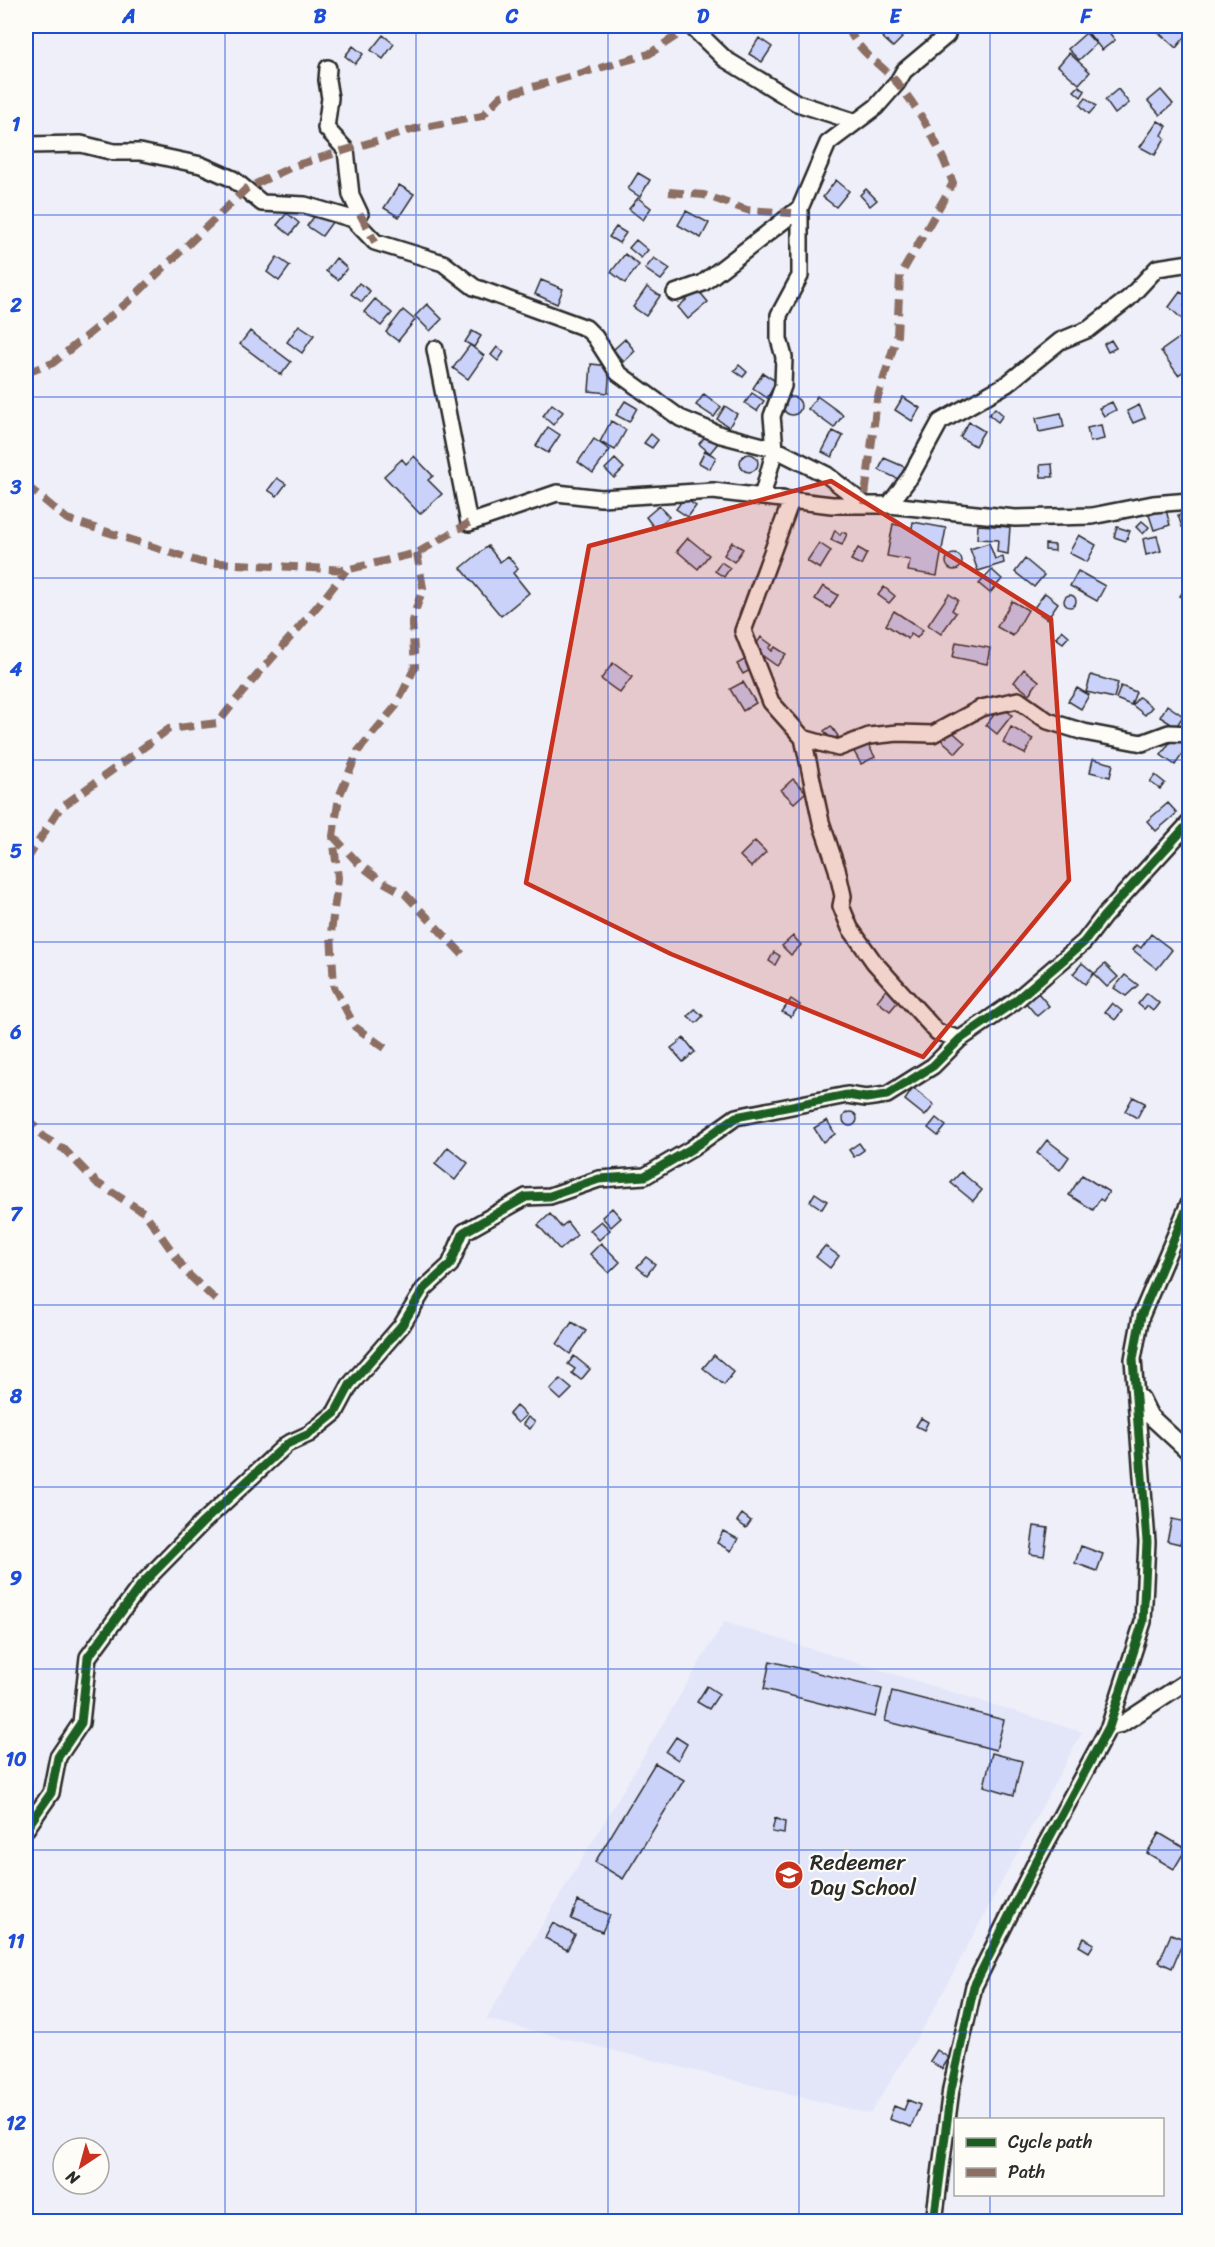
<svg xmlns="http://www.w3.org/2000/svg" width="1215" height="2247" viewBox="0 0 1215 2247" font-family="Sriracha,sans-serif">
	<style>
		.built { fill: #e3e6f9 }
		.building { fill: #cad2fa; stroke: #2b2b2b; stroke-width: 1.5 }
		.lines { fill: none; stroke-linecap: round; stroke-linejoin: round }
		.street-casing { stroke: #2b2b2b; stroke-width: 20 }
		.street { stroke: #fdfcf7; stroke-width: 15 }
		.quiet { stroke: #8d6e63; stroke-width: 8; stroke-dasharray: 15 8; stroke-linecap: butt }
		.cycleway-casing { stroke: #fdfcf7; stroke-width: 13 }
		.cycleway { stroke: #1b5e20; stroke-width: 9 }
		.marked { fill: #c8321e; fill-opacity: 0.2; stroke: #c8321e; stroke-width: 4.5; stroke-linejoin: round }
		.grid { fill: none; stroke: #1d4ed8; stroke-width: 1.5; stroke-opacity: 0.55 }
		.labels { text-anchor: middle; stroke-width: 4.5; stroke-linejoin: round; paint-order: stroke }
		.poi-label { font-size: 22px; fill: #2b2b2b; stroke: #fdfcf7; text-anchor: start }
		.neatline { fill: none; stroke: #1d4ed8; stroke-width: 2 }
		.grid-label { font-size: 20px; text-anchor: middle; font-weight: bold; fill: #1d4ed8 }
	</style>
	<rect width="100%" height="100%" fill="#eeeff8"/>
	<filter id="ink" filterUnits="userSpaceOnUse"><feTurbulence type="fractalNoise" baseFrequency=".0167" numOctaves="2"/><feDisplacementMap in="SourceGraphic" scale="12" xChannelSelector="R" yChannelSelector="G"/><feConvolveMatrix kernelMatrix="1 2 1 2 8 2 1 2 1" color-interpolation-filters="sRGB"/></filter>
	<g filter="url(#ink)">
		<path class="built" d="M724 1622 1082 1732 929 2018 870 2114 486 2019Z"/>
		<path class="building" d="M744 26H762L755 34Z
			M1100 26H1104L1115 40 1102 50 1089 34Z
			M1163 26H1190V31L1176 48 1158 32Z
			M892 27 902 38 893 47 882 37Z
			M1086 33 1096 44 1079 60 1068 49Z
			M383 35 394 44 383 59 371 50Z
			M759 38 772 47 762 62 749 54Z
			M353 46 363 54 355 64 345 56Z
			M1069 53 1090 72 1079 84 1058 66Z
			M1079 86 1085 91 1081 97 1074 91Z
			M1118 89 1129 103 1115 114 1105 100Z
			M1161 90 1173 104 1160 115 1148 101Z
			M1086 98 1096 106 1089 114 1080 105Z
			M1158 121 1167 126 1162 135 1165 138 1155 155 1140 147Z
			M638 173 650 180 640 197 628 189Z
			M836 180 849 191 836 207 823 197Z
			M399 185 414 194 399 217 384 208Z
			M866 189 877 200 870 206 860 195Z
			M638 198 651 208 643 220 629 209Z
			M319 210 333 221 322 236 307 226Z
			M686 211 709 223 701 238 678 225Z
			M287 213 299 223 290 235 277 225Z
			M616 227 626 233 619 243 609 237Z
			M636 240 648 250 641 258 629 248Z
			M625 254 639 265 625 283 611 272Z
			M277 257 290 266 279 281 267 272Z
			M336 258 347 268 338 280 326 271Z
			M654 258 670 269 661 280 645 269Z
			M541 280 563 289 557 304 535 294Z
			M359 283 370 291 362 302 351 294Z
			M647 287 660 296 646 316 633 307Z
			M698 290 708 302 688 319 678 307Z
			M1180 292 1189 297 1184 306 1190 313 1183 320 1169 307Z
			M375 299 392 313 381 326 364 312Z
			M427 304 442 319 430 331 415 316Z
			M403 310 415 320 398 341 386 332Z
			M299 325 314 335 302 353 287 342Z
			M250 331 291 362 281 375 240 344Z
			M472 331 481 336 474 347 465 342Z
			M1182 336 1190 346V367L1178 375 1161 351Z
			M625 339 635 351 624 362 613 350Z
			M1111 340 1116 348 1108 352 1104 344Z
			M470 345 484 356 468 379 453 368Z
			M497 347 504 352 498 361 491 355Z
			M591 364 610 366 608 393 589 391Z
			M739 365 747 372 743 377 734 371Z
			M763 373 777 382 767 398 753 388Z
			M752 393 764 401 757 411 745 403Z
			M704 394 721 407 714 417 696 405Z
			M817 396 843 415 834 428 808 409Z
			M783 406a9 9 0 1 1 18 0a9 9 0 1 1-18 0Z
			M903 397 920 408 912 421 895 410Z
			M625 401 637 408 629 422 616 415Z
			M1112 402 1116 410 1104 416 1099 408Z
			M552 404 563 412 553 425 543 416Z
			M1139 405 1145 418 1133 423 1127 411Z
			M725 406 737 414 729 427 717 419Z
			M995 408 1003 415 998 422 989 415Z
			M1061 413 1064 427 1039 432 1036 418Z
			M611 421 626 430 615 450 600 442Z
			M969 422 984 431 975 446 960 437Z
			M1101 425 1104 439 1090 442 1087 428Z
			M548 427 560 435 548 453 536 446Z
			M833 431 843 436 832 457 822 452Z
			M651 434 658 440 652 448 644 443Z
			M707 434 718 443 710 453 699 444Z
			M594 439 610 450 593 473 578 462Z
			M705 451 716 457 710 469 699 463Z
			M740 463a9 9 0 1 1 18 0a9 9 0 1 1-18 0Z
			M414 456 433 476 428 480 442 494 420 514 384 476 402 459 406 464Z
			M884 458 907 468 902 481 879 470Z
			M615 459 624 468 614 478 605 469Z
			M1052 464 1053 477H1041L1040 465Z
			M277 478 286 484 277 496 268 490Z
			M684 498 696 506 688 517 676 509Z
			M659 506 669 517 655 529 646 517Z
			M1166 510 1170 525 1154 530 1149 515Z
			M1190 510V524L1182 527 1178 515Z
			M1142 521 1149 527 1143 534 1136 527Z
			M913 522 946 528 937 576 908 571 910 560 887 556 893 524 912 528Z
			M978 525 1010 527 1008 554 997 552 998 540 977 539Z
			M1117 527 1130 531 1126 541 1114 537Z
			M835 530 840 535 842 532 847 534 842 545 831 540Z
			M1079 535 1096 545 1087 562 1069 553Z
			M1157 536 1161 551 1146 555 1143 539Z
			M688 538 709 555 698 569 677 551Z
			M732 542 743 549 734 562 724 555Z
			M819 543 831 551 820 569 807 561Z
			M989 543 995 559 1003 557 1004 563 978 571 970 549Z
			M1045 544 1055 545V551L1045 550Z
			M488 546 500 562 508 556 518 569 513 573 529 593 501 616 461 568Z
			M858 548 867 553 861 565 851 560Z
			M946 562a8 8 0 1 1 16 0a8 8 0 1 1-16 0Z
			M1025 559 1044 575 1034 587 1015 572Z
			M721 562 730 568 724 577 715 571Z
			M992 570 1002 579 990 593 979 584Z
			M1078 571 1105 586 1097 601 1070 586Z
			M823 586 838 595 830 608 815 599Z
			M1187 586 1190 588 1189 602 1180 596Z
			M884 587 895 596 889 603 878 595Z
			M1045 593 1058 603 1047 619 1033 609Z
			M949 594 958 600 952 610 956 613 941 634 928 625Z
			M1064 601a6 6 0 1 1 12 0a6 6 0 1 1-12 0Z
			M1012 601 1028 610 1013 636 997 627Z
			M894 611 923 630 917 638 911 634 908 639 886 625Z
			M1062 630 1069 636 1063 643 1056 638Z
			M761 637 772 645 769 648 772 651 775 647 786 654 777 666 753 649Z
			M956 642 990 648 987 664 953 657Z
			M746 659 752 669 743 674 737 664Z
			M613 663 632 677 620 693 601 679Z
			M1024 669 1039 681 1029 694 1014 682Z
			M1091 675 1118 683 1114 698 1086 692Z
			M743 682 756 703 743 711 730 689Z
			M1121 686 1136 692 1131 705 1116 699Z
			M1077 688 1089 695 1081 709 1068 701Z
			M1139 697 1152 707 1145 715 1132 705Z
			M1167 705 1183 716 1176 727 1160 717Z
			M1001 706 1012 715 997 734 986 725Z
			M831 726 838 736 832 740 824 731Z
			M947 727 965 743 956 753 938 737Z
			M1011 727 1033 739 1025 754 1003 743Z
			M1175 735 1189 745 1175 765 1161 755Z
			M866 741 875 757 861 764 852 748Z
			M1093 759 1113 764 1110 777 1090 772Z
			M1155 775 1165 783 1160 789 1150 782Z
			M793 779 806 792 794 803 781 790Z
			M1168 803 1177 813 1156 831 1147 821Z
			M755 841 766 852 751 867 740 856Z
			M1151 934 1172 950 1157 969 1133 950 1137 945 1141 948Z
			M793 936 801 945 791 955 782 946Z
			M774 952 780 956 775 965 769 961Z
			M1082 963 1094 973 1085 984 1073 974Z
			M1105 964 1118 977 1107 987 1094 974Z
			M1125 975 1138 985 1126 996 1114 988Z
			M888 987 901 998 890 1011 877 1001Z
			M1038 993 1049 1006 1037 1016 1026 1003Z
			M1147 993 1159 1003 1153 1011 1147 1006 1144 1009 1138 1004Z
			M791 999 800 1005 791 1017 782 1012Z
			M1112 1003 1122 1011 1115 1020 1105 1012Z
			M695 1009 703 1016 696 1023 688 1016Z
			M684 1038 695 1052 683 1062 671 1048Z
			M913 1088 934 1105 925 1116 905 1100Z
			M1133 1097 1145 1103 1137 1118 1125 1111Z
			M843 1119a7 7 0 1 1 14 0a7 7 0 1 1-14 0Z
			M936 1118 946 1126 938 1136 928 1128Z
			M827 1120 835 1134 823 1142 814 1128Z
			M1047 1140 1069 1157 1060 1170 1037 1153Z
			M859 1143 864 1150 854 1157 849 1150Z
			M448 1147 468 1163 455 1180 435 1164Z
			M961 1172 982 1190 973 1201 951 1183Z
			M1082 1175 1109 1192 1103 1201 1100 1199 1093 1210 1069 1195Z
			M815 1193 827 1201 822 1209 810 1201Z
			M612 1208 621 1218 611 1227 602 1217Z
			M550 1214 561 1227 567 1222 577 1235 560 1250 538 1225Z
			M601 1221 610 1230 599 1240 590 1230Z
			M601 1243 620 1262 609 1273 590 1254Z
			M825 1246 839 1256 830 1268 816 1257Z
			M646 1257 655 1264 647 1275 637 1267Z
			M572 1322 586 1331 570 1354 557 1344Z
			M714 1355 734 1372 724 1385 703 1368Z
			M574 1356 590 1369 581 1380 572 1373 575 1369 568 1364Z
			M560 1379 572 1389 561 1400 550 1390Z
			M516 1406 526 1415 518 1423 509 1414Z
			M528 1417 535 1422 530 1429 523 1424Z
			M921 1418 928 1422 924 1430 916 1426Z
			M742 1514 751 1521 746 1528 737 1521Z
			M1172 1519 1186 1522 1180 1544 1167 1541Z
			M1034 1526 1048 1528 1044 1556 1030 1554Z
			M723 1531 738 1539 731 1551 717 1543Z
			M1081 1546 1103 1554 1097 1571 1075 1563Z
			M770 1661 882 1689 875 1717 764 1689Z
			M707 1686 719 1694 709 1709 697 1702Z
			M892 1691 1004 1720 996 1750 885 1721Z
			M676 1737 687 1744 678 1760 666 1752Z
			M992 1753 1022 1761 1014 1795 984 1786Z
			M655 1763 684 1780 623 1879 595 1862Z
			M775 1818 785 1822 784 1834 772 1832Z
			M1159 1833 1186 1849 1174 1869 1147 1853Z
			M578 1901 610 1915 602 1932 571 1919Z
			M553 1923 575 1935 567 1950 545 1938Z
			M1171 1934 1184 1939 1172 1968 1159 1962Z
			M1084 1938 1094 1944 1089 1952 1079 1946Z
			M937 2050 949 2058 942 2069 930 2061Z
			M908 2100 920 2105 911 2127 889 2119 894 2106 904 2110Z"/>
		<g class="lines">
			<g class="street-casing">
				<path id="street" d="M691 26 725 59 797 103 856 122
					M328 68 327 80 330 98 326 128 346 150 351 195 360 214
					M26 145 81 144 114 152H140L201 165 233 179 262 203 305 205 353 219 375 242 443 263 474 287 586 328 595 337 618 373 680 418 721 435 775 449 827 475 864 504
					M675 293 703 283 800 208 828 143 876 107 897 83 904 71 947 35 948 26
					M435 349 469 523 557 493 601 498 713 491 832 505H889L1015 518 1092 516 1153 504 1190 501
					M762 497 775 449 772 416 783 386 784 357 779 339V315L800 276V208
					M791 501 743 631 771 702 803 738 821 822 837 869 843 896 841 906 850 928 874 962 937 1032 960 1039
					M889 505 910 477 940 422 1007 384 1060 341 1089 329 1129 298 1157 268 1190 263
					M803 738 838 748 869 736 898 733 933 734 981 708 1018 700 1048 721 1084 732 1142 743 1169 733 1190 734
					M1141 1398 1150 1416 1190 1453
					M1109 1727 1122 1724 1190 1679
					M26 1829 51 1793 58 1757 81 1723 88 1657 141 1585 202 1523 287 1444 309 1434 335 1413 350 1385 402 1325 424 1289 450 1265 464 1232 526 1197 550 1196 599 1179 645 1176 691 1149 736 1117 847 1095 866 1098 887 1095 933 1066 960 1039 1014 1002 1084 942 1104 916 1190 822
					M934 2222 951 2089 974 1986 1034 1866 1109 1727 1143 1622 1147 1542 1133 1359 1141 1316 1190 1201"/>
			</g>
			<use href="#street" class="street"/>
			<path class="quiet" d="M847 26C860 55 880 62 899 85 925 118 938 144 953 183L900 276 897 336 877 400 864 504
				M669 192 704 195 747 210 792 213
				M360 214 375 242
				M26 373 53 363 129 301 247 188 294 166 346 150 415 129 482 116 501 96 649 54 691 26
				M26 485 67 519 200 562 346 570 417 553 469 523
				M333 836 359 864 380 880 405 894 463 955
				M26 861 60 808 169 729 218 723C258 670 306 624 346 570
				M385 1048 355 1027 334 987 331 933 338 878 333 836 339 797 358 751 396 706 415 667 412 621 423 588 417 553
				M26 1116 43 1137 64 1149 97 1183 145 1213 188 1274 220 1304"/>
			<g class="cycleway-casing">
				<path id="cycleway" d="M26 1829 51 1793 58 1757 81 1723 88 1657 141 1585 202 1523 287 1444 309 1434 335 1413 350 1385 402 1325 424 1289 450 1265 464 1232 526 1197 550 1196 599 1179 645 1176 691 1149 736 1117 847 1095 866 1098 887 1095 933 1066 960 1039 1014 1002 1084 942 1104 916 1190 822
					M934 2222 951 2089 974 1986 1034 1866 1109 1727 1143 1622 1147 1542 1133 1359 1141 1316 1190 1201"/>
			</g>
			<use href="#cycleway" class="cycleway"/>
		</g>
	</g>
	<path class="marked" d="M831 481 1051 619 1069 880 923 1057 671 954 526 883 589 546Z"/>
	<path class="grid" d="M225 26V2222M416 26V2222M608 26V2222M799 26V2222M990 26V2120M26 215H1190M26 397H1190M26 578H1190M26 760H1190M26 942H1190M26 1124H1190M26 1305H1190M26 1487H1190M26 1669H1190M26 1850H1190M26 2032H1190M990 2194V2222"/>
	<defs>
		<g id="school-disc" transform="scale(1.5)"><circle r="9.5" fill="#c8321e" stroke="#fdfcf7"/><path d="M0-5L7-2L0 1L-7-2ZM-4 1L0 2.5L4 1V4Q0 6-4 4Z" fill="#fff"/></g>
	</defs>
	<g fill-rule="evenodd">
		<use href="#school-disc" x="789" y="1875"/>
	</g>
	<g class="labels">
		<g class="poi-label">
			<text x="810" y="1870">Redeemer<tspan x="810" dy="25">Day School</tspan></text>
		</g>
	</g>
	<rect width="1215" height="2247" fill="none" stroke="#fdfcf7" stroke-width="66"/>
	<rect x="954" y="2118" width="210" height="78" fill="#fdfcf7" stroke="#a9a8a5" stroke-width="1.5"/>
	<rect x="966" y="2138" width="30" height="9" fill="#1b5e20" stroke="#a9a8a5" stroke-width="1.5"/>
	<text x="1008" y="2148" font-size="18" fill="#2b2b2b">Cycle path</text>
	<rect x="966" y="2168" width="30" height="9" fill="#8d6e63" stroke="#a9a8a5" stroke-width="1.5"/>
	<text x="1008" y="2178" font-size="18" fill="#2b2b2b">Path</text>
	<g transform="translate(81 2166) rotate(216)"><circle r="28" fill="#fdfcf7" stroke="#a9a8a5" stroke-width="1.5"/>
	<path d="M0-4.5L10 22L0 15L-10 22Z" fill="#c8321e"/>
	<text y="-9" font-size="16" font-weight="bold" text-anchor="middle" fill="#2b2b2b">N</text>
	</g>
	<rect x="33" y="33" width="1149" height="2181" class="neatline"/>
	<g class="grid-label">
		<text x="129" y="23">A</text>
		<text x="320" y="23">B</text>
		<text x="512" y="23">C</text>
		<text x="703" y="23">D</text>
		<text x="895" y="23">E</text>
		<text x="1086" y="23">F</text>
		<text x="16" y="131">1</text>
		<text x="16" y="312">2</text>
		<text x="16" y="494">3</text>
		<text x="16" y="676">4</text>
		<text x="16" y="858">5</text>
		<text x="16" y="1039">6</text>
		<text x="16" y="1221">7</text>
		<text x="16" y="1403">8</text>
		<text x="16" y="1585">9</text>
		<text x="16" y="1766">10</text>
		<text x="16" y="1948">11</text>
		<text x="16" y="2130">12</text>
	</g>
</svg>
